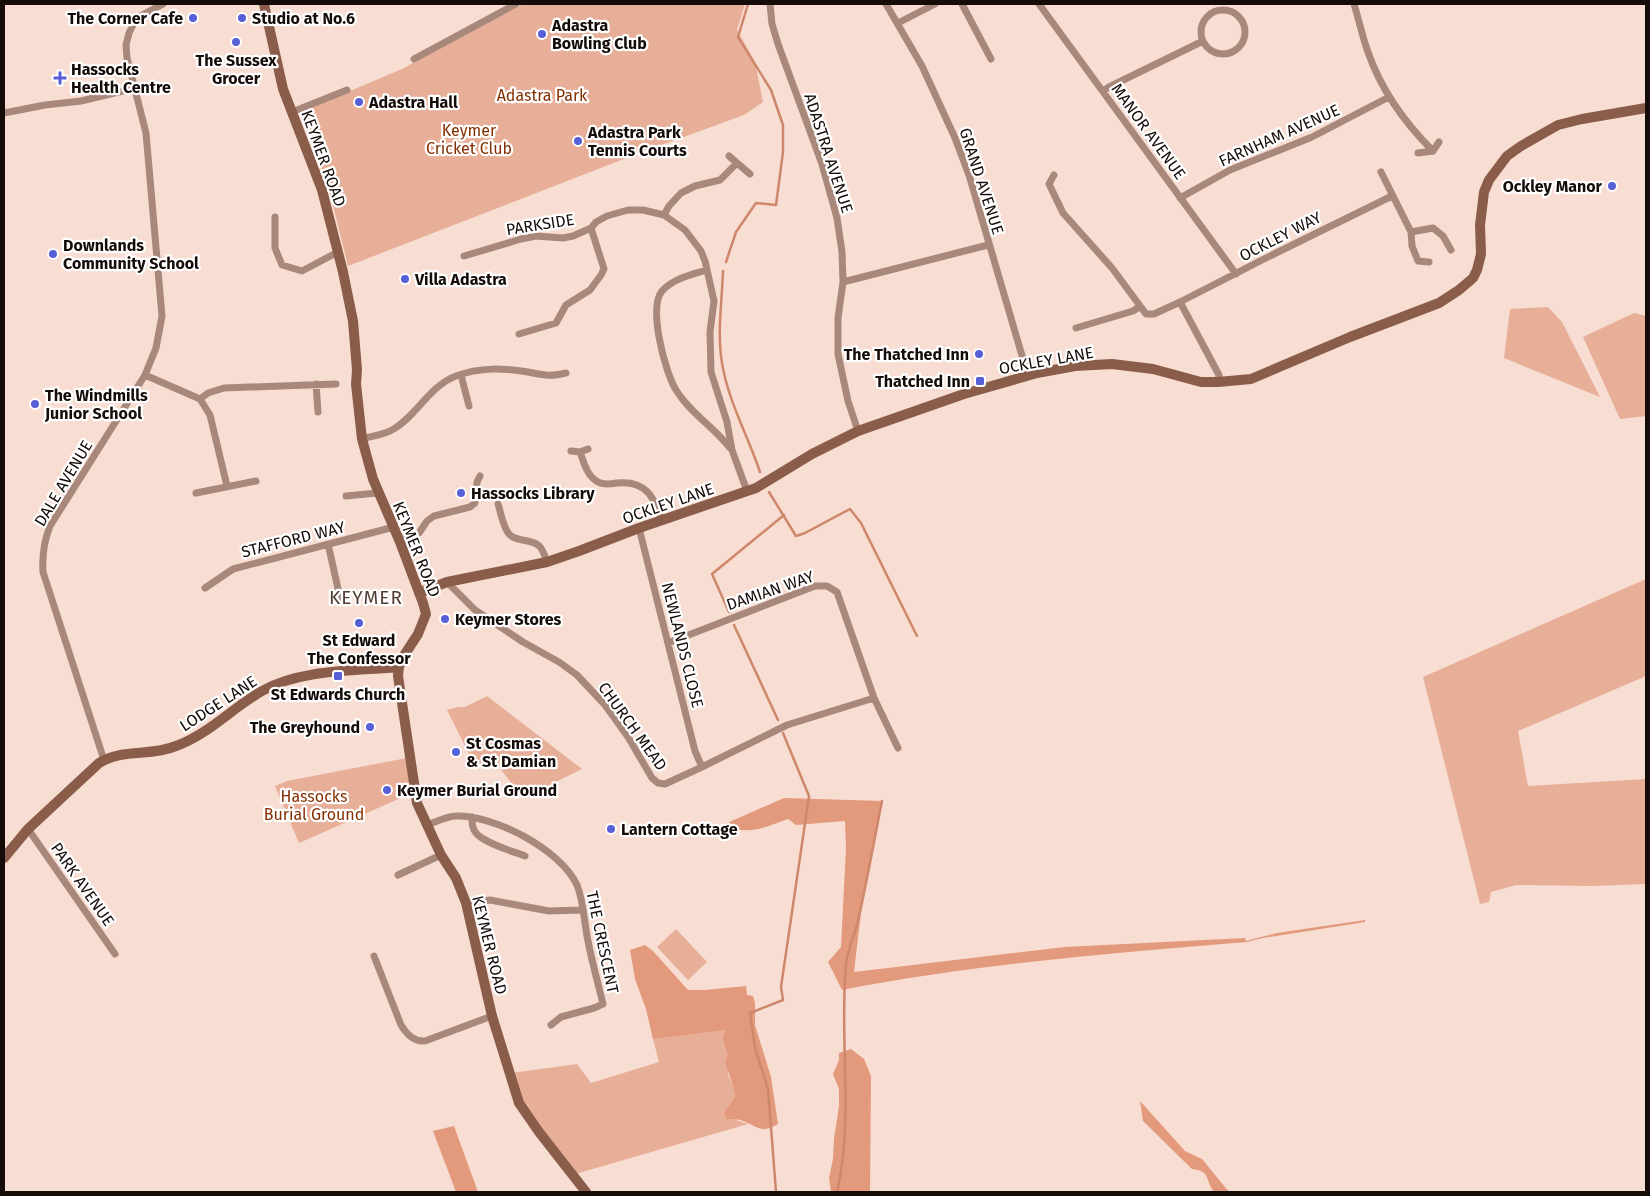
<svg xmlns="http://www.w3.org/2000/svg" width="1650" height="1196" viewBox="0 0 1650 1196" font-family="'Fira Sans',sans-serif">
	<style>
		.green { fill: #e7ae98 }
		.forest { fill: #e3997c }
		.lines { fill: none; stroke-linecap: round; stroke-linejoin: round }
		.stream { stroke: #cf876b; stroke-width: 2.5 }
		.street { stroke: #a9887c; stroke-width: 7 }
		.secondary { stroke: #8a5c4a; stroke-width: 10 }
		.poi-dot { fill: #575fd6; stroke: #fff; stroke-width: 2 }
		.labels { text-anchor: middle; stroke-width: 4.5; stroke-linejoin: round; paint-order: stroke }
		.poi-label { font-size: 16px; font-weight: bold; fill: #150c09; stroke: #fff; text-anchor: start }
		.park-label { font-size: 16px; fill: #842e00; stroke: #fff }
		.street-label { font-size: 16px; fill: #150c09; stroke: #fff }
		.quarter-label { font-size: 19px; letter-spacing: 1px; fill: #523c34; stroke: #fff }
	</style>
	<rect width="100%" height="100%" fill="#f8ddd2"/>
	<path class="green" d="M523 4H745L737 30 755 62 763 102 744 115 634 155 348 266 329 189 300 112 402 69Z
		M1548 307 1562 322 1600 397 1504 358 1510 309Z
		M1634 313 1646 316V416L1620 419 1583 337Z
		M1646 579V676L1518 731 1528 786 1646 779V884L1591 886 1516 885 1491 892 1489 902 1480 904 1423 677Z
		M487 696 582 769 523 798 492 758 475 766 447 710 458 707H465Z
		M407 758 412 793 299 843 275 786 287 781Z
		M676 929 707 962 688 980 657 947Z
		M725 1029 722 1037 729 1054 728 1074 733 1085 735 1097 724 1112 736 1120 748 1124 572 1175 524 1112 511 1073 577 1064 591 1083 659 1062 653 1039Z"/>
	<path class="forest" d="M784 798 882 801 863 895 854 972 1065 947 1245 938 1246 941 1277 933 1365 920V922L1263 938 1247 942C1112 953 975 964 842 990L828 962 841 947 846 848 845 821 796 825 788 819C757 830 753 834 720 826Z
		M645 945 653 951 688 990H705L746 986 747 995 753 996 755 1003V1025L771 1077 778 1124C761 1134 759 1127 743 1121 738 1119 732 1119 727 1119L724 1112 735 1097 733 1085 725 1063 728 1054 722 1037 725 1030 653 1039 646 1009 635 979 630 950Z
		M851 1049 864 1059 871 1076 870 1192H831L829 1178 833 1159 834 1139 839 1106V1089L833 1074 839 1060V1053Z
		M1140 1101 1185 1151 1202 1159 1229 1192H1214C1205 1180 1211 1171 1192 1169L1143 1121Z
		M454 1126 478 1192H456L433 1131Z"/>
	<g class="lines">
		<path class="stream" d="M726 262 736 232 756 203 776 205 783 152V125L771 90 738 37 748 4
			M723 271C722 300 717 333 722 363 728 401 748 436 760 472
			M769 492 796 536 805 533 850 509 861 523 917 636
			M729 612 712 574 784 515
			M734 625 778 720
			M776 1192 768 1089 755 1048 750 1013 783 1000 781 987 809 796 783 733
			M837 1192C854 1118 839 1040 846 964 847 950 855 935 858 921 867 881 874 841 882 801"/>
		<path class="street" d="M770 4 772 24 778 44 822 164 837 218 842 252 843 282 838 318V354L848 401 858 431
			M886 4 922 66 955 138 969 175 1028 376
			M962 4 991 59
			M1039 4 1236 274
			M1354 4C1359 20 1362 36 1368 52 1381 90 1405 123 1433 151L1439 142
			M1201 32a22 22 0 1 1 44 0a22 22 0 1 1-44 0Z
			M898 23 935 4
			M414 59 516 4
			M1103 91 1109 87 1203 41
			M292 112 347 90
			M4 113 45 105 81 101 135 88
			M1418 153 1433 151
			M729 156 737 163
			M1381 172 1411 232 1412 246 1418 261 1429 262
			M1054 175 1049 184 1063 213 1112 268 1146 314H1154L1180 302 1268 257 1392 196
			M1180 198 1230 170 1312 137 1389 97
			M664 215 669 206 681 193 695 186 720 180 737 163 750 174
			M275 217V248L282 265 302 271 338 252
			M1411 232 1433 228 1443 236 1451 250
			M464 256 521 239 536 236 563 238 573 236 591 228 596 222 607 216 628 210H643L664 215 685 230 701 251 705 261 714 301 710 332 711 372 727 422 732 450 747 491
			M707 270C692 274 673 279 662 291 648 308 665 372 676 390 690 413 714 427 730 448
			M843 282 988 245
			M1180 302 1219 375 1218 382
			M1076 328 1133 311 1139 307
			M519 334 556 323 566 305 590 290 601 275 604 269 591 228
			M145 375 200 399 210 415 227 486
			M461 375 469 406
			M316 384 318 412
			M200 399 208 393 224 388 336 384
			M362 439C372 436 383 435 392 430 416 417 429 386 456 376 480 367 503 368 528 372 544 375 549 377 566 373
			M571 451 580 452 588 449
			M580 452C584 463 587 476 598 482 603 485 611 484 617 483 645 480 654 496 662 521
			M196 493 256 481
			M346 496 377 493
			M498 504C501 513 503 527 509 534 516 542 530 539 538 545 543 548 545 557 547 562
			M639 528 695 751 702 767
			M400 542 419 533 427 521 434 516 470 507 475 503 477 482 480 476
			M328 544 341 602
			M447 582 475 610 523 642 559 662 577 675 605 705 628 737 652 778 658 783 665 784 702 767 787 725 874 698
			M205 588 233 569 394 527
			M668 643 815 586H827L837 592 874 698 898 748
			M104 760 43 572C42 556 44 541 50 526L145 375 156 348 162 316 146 133 127 58 126 45 129 33 134 23 142 15 163 4
			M472 817C472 823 472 828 476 833 484 843 512 851 525 856
			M427 825C436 822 447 816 456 816 494 815 560 849 577 885 584 902 584 923 588 941 592 962 598 983 603 1004L594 1008 561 1017 551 1025
			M28 829 115 954
			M398 875 441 855
			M466 903 490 900 549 911 582 910
			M374 956 401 1025C407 1035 414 1042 425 1041L492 1016"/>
		<path class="secondary" d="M264 4 283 89 322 190 343 272 353 321 357 370 356 384 362 439 373 479 400 542 423 603 426 614 418 634 405 654 399 667 398 676 417 803 441 855 456 878 466 903 492 1016 519 1103 539 1132 586 1192
			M419 593 447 582 547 562 579 551 639 528 756 488 812 454 858 431 964 394 1037 373 1075 366 1112 364 1153 369 1201 382H1218L1251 379 1350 337 1439 303 1459 290 1473 278 1477 270 1481 254 1480 225 1484 192 1489 180 1507 156 1521 146 1558 125 1582 119 1646 108
			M4 858 28 829 99 763C124 748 149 757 176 746 209 734 232 708 262 691 300 669 356 671 399 667"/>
	</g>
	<g class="poi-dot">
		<circle cx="193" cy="18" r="5"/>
		<circle cx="242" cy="18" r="5"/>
		<circle cx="542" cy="34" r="5"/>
		<circle cx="236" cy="42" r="5"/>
		<path d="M57.5 70.5h5v5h5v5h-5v5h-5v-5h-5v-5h5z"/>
		<circle cx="359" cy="102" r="5"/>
		<circle cx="578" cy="141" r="5"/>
		<circle cx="1612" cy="186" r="5"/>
		<circle cx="53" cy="254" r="5"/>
		<circle cx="405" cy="279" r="5"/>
		<circle cx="979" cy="354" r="5"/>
		<rect x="975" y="376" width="10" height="10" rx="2.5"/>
		<circle cx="35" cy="404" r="5"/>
		<circle cx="461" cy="493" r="5"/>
		<circle cx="445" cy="619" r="5"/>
		<circle cx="359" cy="623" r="5"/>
		<rect x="333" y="671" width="10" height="10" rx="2.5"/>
		<circle cx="370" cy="727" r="5"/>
		<circle cx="456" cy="752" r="5"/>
		<circle cx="387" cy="790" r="5"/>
		<circle cx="611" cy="829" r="5"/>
	</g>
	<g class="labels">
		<g class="poi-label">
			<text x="183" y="24" text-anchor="end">The Corner Cafe</text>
			<text x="252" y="24">Studio at No.6</text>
			<text x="552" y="31">Adastra<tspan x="552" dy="18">Bowling Club</tspan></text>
			<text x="236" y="66" text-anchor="middle">The Sussex<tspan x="236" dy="18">Grocer</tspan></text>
			<text x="71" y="75">Hassocks<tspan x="71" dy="18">Health Centre</tspan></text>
			<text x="369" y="108">Adastra Hall</text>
			<text x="588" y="138">Adastra Park<tspan x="588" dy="18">Tennis Courts</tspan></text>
			<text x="1602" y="192" text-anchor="end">Ockley Manor</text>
			<text x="63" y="251">Downlands<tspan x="63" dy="18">Community School</tspan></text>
			<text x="415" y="285">Villa Adastra</text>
			<text x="969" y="360" text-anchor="end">The Thatched Inn</text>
			<text x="970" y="387" text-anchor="end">Thatched Inn</text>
			<text x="45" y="401">The Windmills<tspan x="45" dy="18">Junior School</tspan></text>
			<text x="471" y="499">Hassocks Library</text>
			<text x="455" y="625">Keymer Stores</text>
			<text x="359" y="646" text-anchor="middle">St Edward<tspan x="359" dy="18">The Confessor</tspan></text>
			<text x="338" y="700" text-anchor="middle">St Edwards Church</text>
			<text x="360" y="733" text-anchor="end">The Greyhound</text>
			<text x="466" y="749">St Cosmas<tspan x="466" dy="18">&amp; St Damian</tspan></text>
			<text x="397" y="796">Keymer Burial Ground</text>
			<text x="621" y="835">Lantern Cottage</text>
		</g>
		<g class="park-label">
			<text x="542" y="101">Adastra Park</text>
			<text x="469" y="136">Keymer<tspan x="469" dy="18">Cricket Club</tspan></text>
			<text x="314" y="802">Hassocks<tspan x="314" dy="18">Burial Ground</tspan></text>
		</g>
		<g class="street-label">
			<text transform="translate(1149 131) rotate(54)" y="6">MANOR AVENUE</text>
			<text transform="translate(1279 135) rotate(-24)" y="6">FARNHAM AVENUE</text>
			<text transform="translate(829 153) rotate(72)" y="6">ADASTRA AVENUE</text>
			<text transform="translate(324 158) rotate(70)" y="6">KEYMER ROAD</text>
			<text transform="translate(982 181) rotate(72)" y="6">GRAND AVENUE</text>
			<text transform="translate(540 224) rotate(-9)" y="6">PARKSIDE</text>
			<text transform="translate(1280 236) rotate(-27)" y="6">OCKLEY WAY</text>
			<text transform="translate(1046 360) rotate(-10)" y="6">OCKLEY LANE</text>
			<text transform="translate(63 483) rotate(-59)" y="6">DALE AVENUE</text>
			<text transform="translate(668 503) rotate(-19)" y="6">OCKLEY LANE</text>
			<text transform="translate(293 539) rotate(-14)" y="6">STAFFORD WAY</text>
			<text transform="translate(417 549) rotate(68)" y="6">KEYMER ROAD</text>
			<text transform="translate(770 590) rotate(-19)" y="6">DAMIAN WAY</text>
			<text transform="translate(683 645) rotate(76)" y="6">NEWLANDS CLOSE</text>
			<text transform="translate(218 703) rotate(-33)" y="6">LODGE LANE</text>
			<text transform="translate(633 726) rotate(54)" y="6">CHURCH MEAD</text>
			<text transform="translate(83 884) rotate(55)" y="6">PARK AVENUE</text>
			<text transform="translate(603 942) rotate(78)" y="6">THE CRESCENT</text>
			<text transform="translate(490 945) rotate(76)" y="6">KEYMER ROAD</text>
		</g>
		<g class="quarter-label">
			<text x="366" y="604">KEYMER</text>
		</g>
	</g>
	<rect width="1650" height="1196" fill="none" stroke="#150c09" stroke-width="10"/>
</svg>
